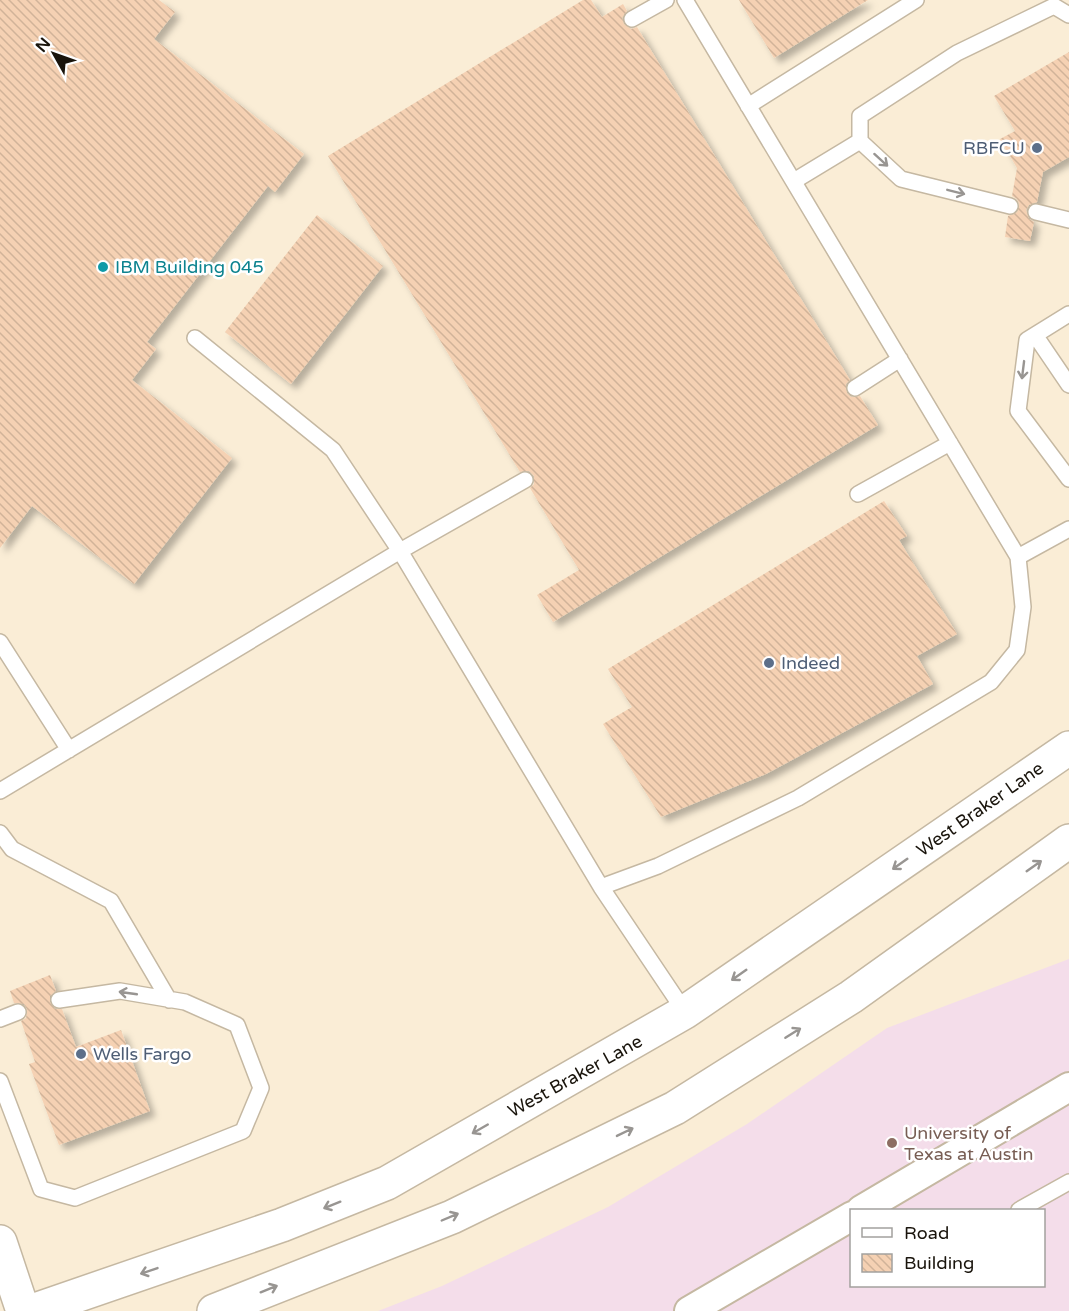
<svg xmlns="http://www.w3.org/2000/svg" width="1069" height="1311" viewBox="0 0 1069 1311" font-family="'Varela Round',sans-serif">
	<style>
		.education { fill: #f4ddea; fill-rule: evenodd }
		.building { fill: url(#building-back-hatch); filter: url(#shadow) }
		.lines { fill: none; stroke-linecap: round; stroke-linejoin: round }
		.lane-casing { stroke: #c5b8a2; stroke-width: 18 }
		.street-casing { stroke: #c5b8a2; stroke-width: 32 }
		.secondary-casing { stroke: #c5b8a2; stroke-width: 36 }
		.lane { stroke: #fff; stroke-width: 15 }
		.street { stroke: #fff; stroke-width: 28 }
		.secondary { stroke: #fff; stroke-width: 33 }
		.oneway { stroke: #989592 }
		.service-dot { fill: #5c6f8a; stroke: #fff; stroke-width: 2 }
		.culture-dot { fill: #0f9aa8; stroke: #fff; stroke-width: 2 }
		.education-dot { fill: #8d6e63; stroke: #fff; stroke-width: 2 }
		.labels { text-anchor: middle; stroke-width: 5; stroke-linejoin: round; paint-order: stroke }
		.service-label { font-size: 18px; fill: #4e5e75; stroke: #fff; text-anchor: start }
		.culture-label { font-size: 18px; fill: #0d838f; stroke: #fff; text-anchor: start }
		.street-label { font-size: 18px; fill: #19140c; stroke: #fff }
		.education-label { font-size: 18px; fill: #785e54; stroke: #fff; text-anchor: start }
	</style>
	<defs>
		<pattern id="building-back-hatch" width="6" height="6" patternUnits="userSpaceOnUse" patternTransform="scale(1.5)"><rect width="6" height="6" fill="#f5d1b3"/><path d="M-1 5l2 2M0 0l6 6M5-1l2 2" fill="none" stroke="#d1b399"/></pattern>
		<filter id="shadow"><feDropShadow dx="5.5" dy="5.5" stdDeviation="3" flood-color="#0004"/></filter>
	</defs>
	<rect width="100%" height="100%" fill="#faedd6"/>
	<path class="education" d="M1069 959V1311H378L442 1286 608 1207 747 1124 887 1028ZM852 1210H1044V1286H852Z"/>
	<path class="building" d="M0 0H159L175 12 154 39 304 154 275 192 268 186 147 342 156 349 132 380 232 458 134 584 32 506 0 548Z
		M583 0H591L602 17 623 4 627 11 622 18 624 24 631 29 637 27 850 380 846 384 847 393 851 397 860 396 878 425 553 622 537 595 579 570 530 488 534 484V476L529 471 520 472 328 156Z
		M739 0H868L774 58Z
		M1069 52V157L1043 172 1037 202 1029 205 1026 210 1029 219 1034 222 1030 241 1005 237 1008 216 1017 212 1019 204 1017 199 1012 196 1017 168 1000 139 1015 131 994 96Z
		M317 215 383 266 291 384 225 332Z
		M884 501 907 536 899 540 957 634 917 656 933 684 766 774 661 817 603 724 632 707 608 669Z
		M50 975 56 991 50 996V1002L55 1009H62L76 1047 121 1030 150 1111 59 1145 29 1064 35 1062 21 1021 26 1018 27 1009 24 1004 14 1003 10 991Z"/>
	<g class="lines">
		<g class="lane-casing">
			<path id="lane" d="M632 19 666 0
				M748 106 916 0
				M794 181 860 141
				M1010 206 901 179 860 141V116L957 53 1054 6 1069 15
				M1036 212 1069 220
				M1069 314 1027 340 1018 411 1069 479
				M1035 335 1069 385
				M855 388 900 359
				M525 480 400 551 601 887 685 1012
				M858 494 950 443
				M1018 557 1069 529
				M0 642 69 750
				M0 791 400 551 333 450 195 338
				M0 833 12 849 111 901 169 1000
				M601 887 658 866 798 798 991 682 1017 650 1023 607 1018 557 685 0
				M0 1019 18 1012
				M0 1081 41 1189 75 1198 243 1131 261 1088 237 1025 185 1002 120 991 59 1000
				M1019 1210 1069 1182"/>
		</g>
		<g class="street-casing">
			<path id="street" d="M861 1210 1069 1087
				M689 1311 852 1216"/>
		</g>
		<g class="secondary-casing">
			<path id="secondary" d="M0 1242 23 1311
				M32 1311 282 1225 387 1183 685 1012 1069 748
				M214 1311 452 1217 675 1108 851 997 1069 841"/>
		</g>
		<use href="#lane" class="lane"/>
		<use href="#street" class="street"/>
		<use href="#secondary" class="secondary"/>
	</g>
	<defs><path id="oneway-shaft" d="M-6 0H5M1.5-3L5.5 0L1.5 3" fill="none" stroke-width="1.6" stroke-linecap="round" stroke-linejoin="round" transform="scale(1.5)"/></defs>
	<g class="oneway">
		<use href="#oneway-shaft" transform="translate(881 160) rotate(42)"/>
		<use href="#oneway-shaft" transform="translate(956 192) rotate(14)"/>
		<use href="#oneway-shaft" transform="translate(1023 370) rotate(97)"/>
		<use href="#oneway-shaft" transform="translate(900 864) rotate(145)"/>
		<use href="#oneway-shaft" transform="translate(1034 866) rotate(-35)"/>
		<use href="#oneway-shaft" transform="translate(739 975) rotate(145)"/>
		<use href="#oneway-shaft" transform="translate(128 993) rotate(-172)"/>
		<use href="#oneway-shaft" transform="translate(793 1033) rotate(-32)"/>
		<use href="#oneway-shaft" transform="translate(480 1129) rotate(150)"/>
		<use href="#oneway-shaft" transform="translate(625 1132) rotate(-26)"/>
		<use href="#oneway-shaft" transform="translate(332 1205) rotate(158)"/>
		<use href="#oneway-shaft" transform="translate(450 1217) rotate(-23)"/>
		<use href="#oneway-shaft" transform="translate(149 1271) rotate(161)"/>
		<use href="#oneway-shaft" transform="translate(269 1289) rotate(-22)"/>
	</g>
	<g class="service-dot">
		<circle cx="1037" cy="148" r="6"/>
		<circle cx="769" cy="663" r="6"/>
		<circle cx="81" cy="1054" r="6"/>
	</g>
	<circle class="culture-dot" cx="103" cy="267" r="6"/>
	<circle class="education-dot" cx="892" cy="1143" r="6"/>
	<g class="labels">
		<g class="service-label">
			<text x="1025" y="154" text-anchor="end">RBFCU</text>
			<text x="781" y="669">Indeed</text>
			<text x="93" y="1060">Wells Fargo</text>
		</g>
		<g class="culture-label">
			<text x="115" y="273">IBM Building 045</text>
		</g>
		<g class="street-label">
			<text transform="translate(980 809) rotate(-35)" y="6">West Braker Lane</text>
			<text transform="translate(575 1076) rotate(-29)" y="6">West Braker Lane</text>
		</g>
		<g class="education-label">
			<text x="904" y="1139">University of<tspan x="904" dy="21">Texas at Austin</tspan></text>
		</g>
	</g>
	<rect x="850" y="1209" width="195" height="78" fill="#ffffff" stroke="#a3a19e" stroke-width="1.5"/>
	<rect x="862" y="1228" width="30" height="9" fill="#ffffff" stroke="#a3a19e" stroke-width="1.5"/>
	<text x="904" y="1239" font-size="18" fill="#19140c">Road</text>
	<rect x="862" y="1254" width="30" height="18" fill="url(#building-back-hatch)" stroke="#a3a19e" stroke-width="1.5"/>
	<text x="904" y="1269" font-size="18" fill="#19140c">Building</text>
	<g transform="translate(54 54) rotate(310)" stroke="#ffffff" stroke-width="4.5" paint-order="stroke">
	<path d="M0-4.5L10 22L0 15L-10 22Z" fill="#19140c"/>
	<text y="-9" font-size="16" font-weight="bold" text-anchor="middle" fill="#19140c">N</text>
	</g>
</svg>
